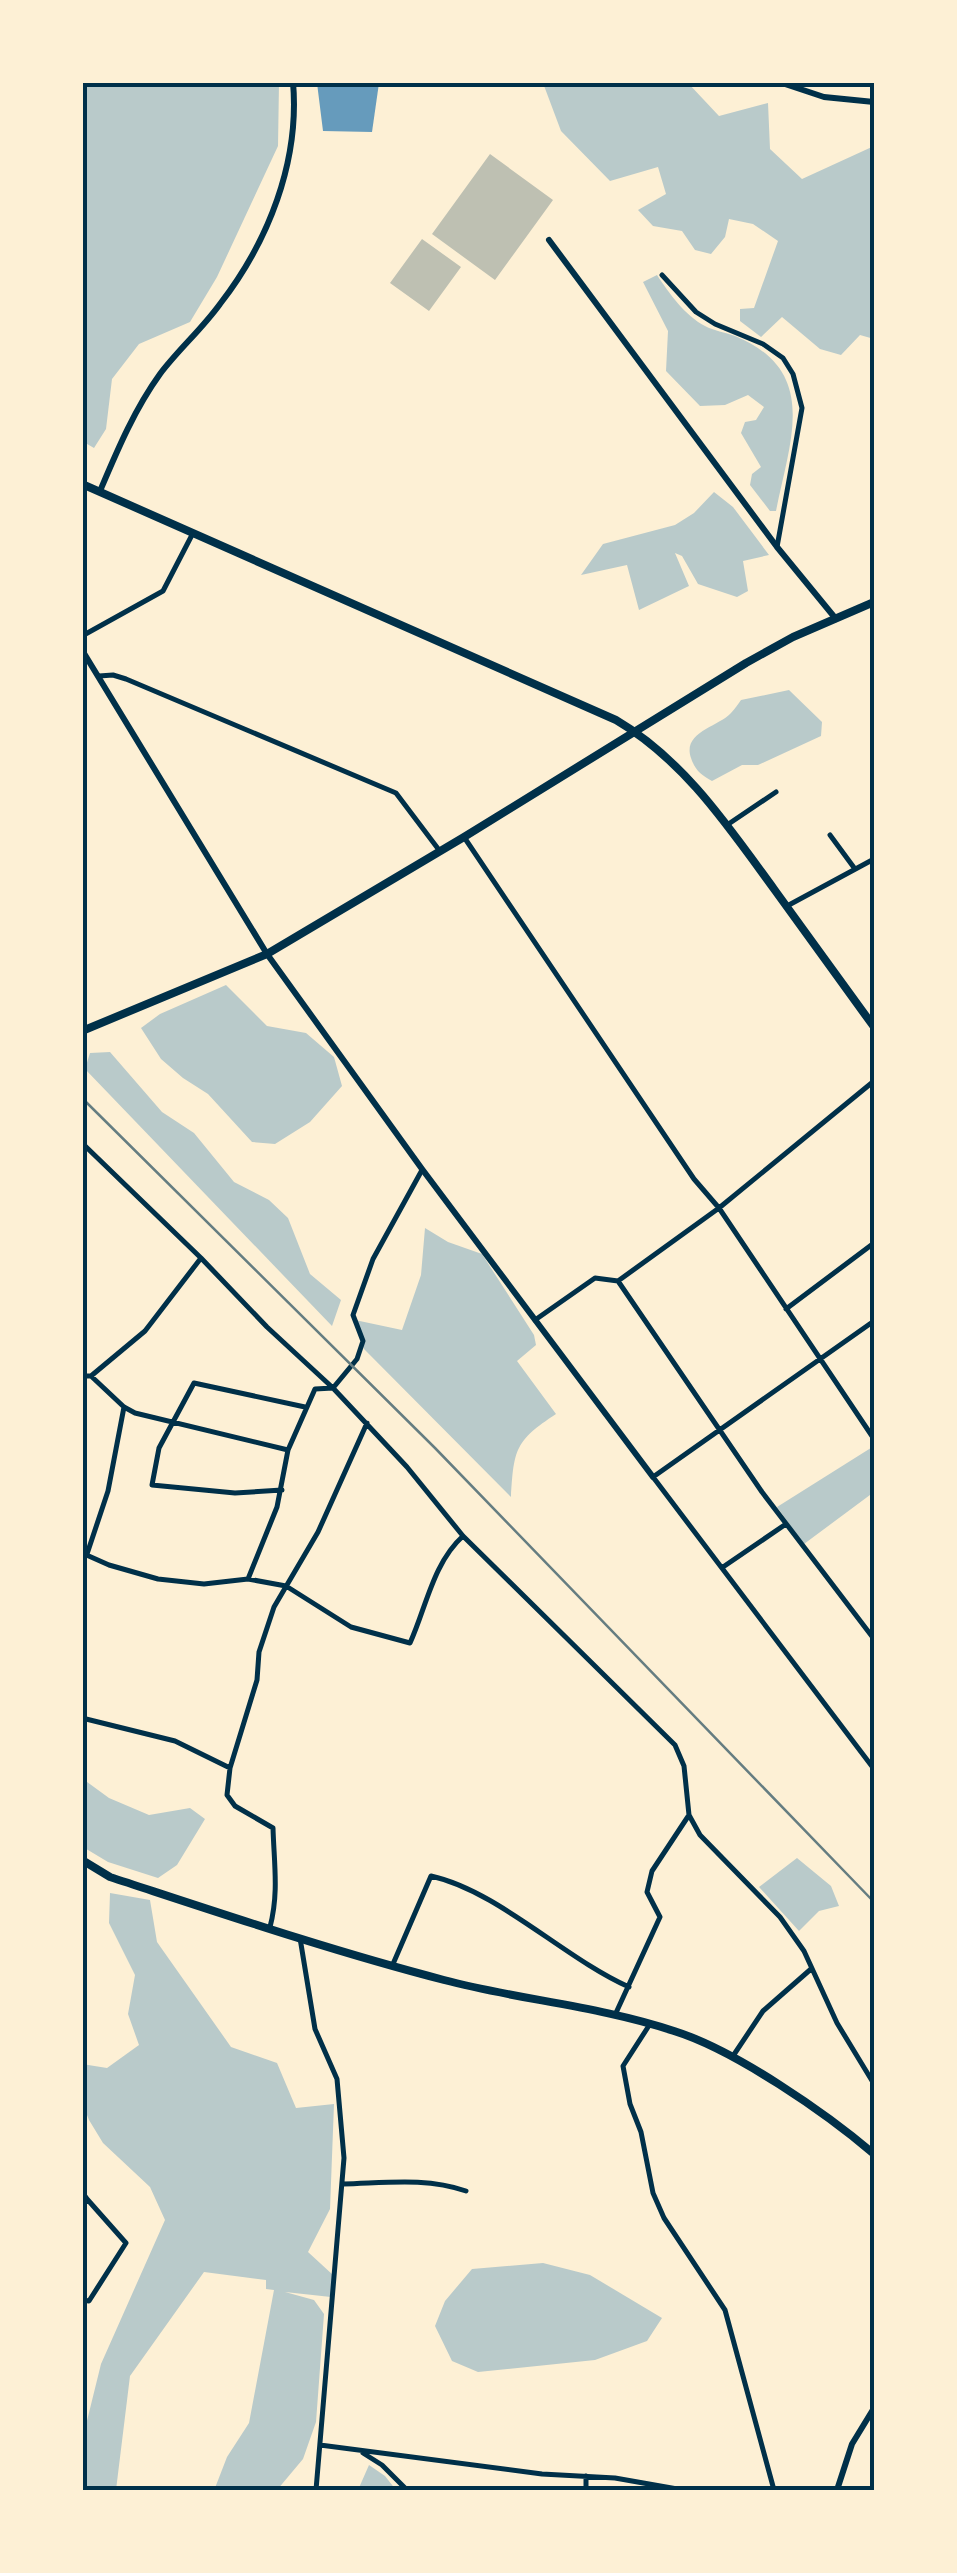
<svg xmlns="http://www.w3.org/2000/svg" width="957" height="2573" viewBox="0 0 957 2573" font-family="Arial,sans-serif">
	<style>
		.green { fill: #b9caca }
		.water { fill: #669bbc }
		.building { fill: #bec0b2 }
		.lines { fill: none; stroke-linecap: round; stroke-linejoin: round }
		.minor { stroke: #003049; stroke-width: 5 }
		.tertiary { stroke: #003049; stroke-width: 6 }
		.secondary { stroke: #003049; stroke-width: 8 }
		.primary { stroke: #003049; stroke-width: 8 }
		.rail { stroke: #657d81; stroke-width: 2.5 }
		.neatline { fill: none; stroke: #003049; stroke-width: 4 }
	</style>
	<rect width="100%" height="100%" fill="#fdf0d5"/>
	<path class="green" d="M83 82 279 83 278 146 217 277 190 322 139 344 112 379 106 429 94 448 82 441Z
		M543 83H688L719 116 768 103 770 149 802 179 874 146V339L860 335 841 355 820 349 782 317 761 337 740 321V309L754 308 778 241 753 224 729 219 725 237 711 254 695 250 682 231 653 226 638 210 666 194 658 167 610 181 561 131Z
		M657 275C669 293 685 316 705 326 714 331 725 332 735 336 820 371 790 440 776 511H770L750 485 752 474 761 467 741 433 745 422 756 420 764 407 748 395 725 405 700 406 666 371 668 331 643 282Z
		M714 492 733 507 769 555 743 561 748 591 737 597 698 584 682 556 675 553 689 586 639 610 627 565 581 575 603 544 675 525 694 513Z
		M789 690 822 722 821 736 758 765H742L712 781C701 775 695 770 691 758 682 732 718 727 731 713 735 709 738 704 741 700Z
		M226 985 267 1026 306 1033 334 1057 342 1086 310 1122 275 1144 252 1142 208 1094 183 1078 161 1059 141 1028 160 1014Z
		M110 1052 162 1112 194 1133 234 1182 269 1200 288 1218 310 1274 341 1300 332 1326 85 1069 90 1053Z
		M425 1228 448 1242 482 1254 534 1335 536 1345 517 1361 556 1414C515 1441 514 1449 511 1497L364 1349 355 1320 402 1330 421 1275Z
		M874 1446V1492L804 1544 777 1507Z
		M83 1779 109 1798 149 1815 190 1808 205 1819 177 1865 158 1878 108 1862 83 1847Z
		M797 1858 831 1886 839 1906 819 1911 799 1931 759 1887Z
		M110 1893 150 1900 157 1942 231 2047 277 2063 296 2108 334 2104 330 2209 308 2252 333 2275 331 2297 285 2292 314 2300 324 2314 316 2422 303 2459 277 2490 215 2488 227 2457 249 2423 274 2290 266 2289V2280L204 2272 130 2376 116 2490H83V2437L101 2364 165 2220 150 2187 103 2143 89 2120 83 2105 82 2064 107 2068 139 2045 128 2014 135 1975 109 1923Z
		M543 2263 590 2275 662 2318 647 2341 595 2360 478 2372 452 2361 435 2326 445 2301 472 2269Z
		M369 2465 385 2476 396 2490H358Z"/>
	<path class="water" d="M317 83H379L372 132 323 131Z"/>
	<path class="building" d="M490 154 553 200 495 280 432 234Z
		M422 239 461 267 429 311 390 283Z"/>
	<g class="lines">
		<path class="minor" d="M662 275 696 312 715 324 763 344 783 358 793 374 802 408 777 547
			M82 636 163 591 193 533
			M99 676 113 675 126 679 396 793 439 850
			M727 825 776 792
			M830 835 855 869
			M464 837 694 1179 719 1208 874 1439
			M787 906 874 859
			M82 1143 201 1258 267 1327 333 1388 407 1467 463 1536 675 1745 684 1766 689 1815 700 1835 780 1917 804 1951 837 2023 874 2084
			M618 1281 762 1492 874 1639
			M786 1309 874 1243
			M535 1320 595 1278 618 1281 719 1208 874 1081
			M874 1321 653 1477 874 1769
			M82 1376H91L145 1331 201 1258
			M91 1376 124 1407 135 1413 288 1450
			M282 1490 235 1493 152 1485 159 1448 194 1383 305 1407
			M82 1553 109 1565 158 1579 204 1584 248 1579 286 1586 351 1627 410 1643C426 1608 433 1563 463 1536
			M87 1554 108 1491 124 1407
			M723 1567 786 1524
			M248 1579 277 1507 288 1450 315 1389 333 1388 357 1359 363 1341 353 1315 373 1259 422 1170
			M82 1718 175 1741 230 1768
			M270 1927C279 1893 274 1863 273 1828L235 1806 227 1795 230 1768 257 1680 259 1652 274 1607 318 1532 367 1423
			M300 1938 315 2029 337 2079 344 2158 316 2490
			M393 1964 431 1876C498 1891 564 1958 629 1987
			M615 2015 660 1917 647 1892 652 1871 689 1815
			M650 2024 623 2066 630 2104 641 2132 653 2193 664 2218 725 2310 774 2490
			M733 2056 763 2011 811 1969
			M343 2184C385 2183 426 2177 466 2191
			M82 2192 87 2199 82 2206
			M82 2300 89 2301 126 2243 87 2199
			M320 2445 542 2474 615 2478 683 2490
			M363 2453 382 2465 407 2490
			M586 2490V2476"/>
		<path class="tertiary" d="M779 82 824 97 874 102
			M549 240 777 547 836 619
			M100 491C117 451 134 410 160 374 178 350 202 329 220 304 268 242 300 162 293 82
			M82 650 267 954 422 1169 653 1477
			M837 2490 852 2444 874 2408"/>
		<path class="secondary" d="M82 1031 267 954 464 837 746 663 793 637 874 602
			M82 1860 110 1877C220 1913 332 1951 444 1980 520 2000 599 2006 674 2031 735 2050 826 2113 874 2154"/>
		<path class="primary" d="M82 484 616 720C684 760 728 826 774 889 807 935 841 981 874 1027"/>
		<path class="rail" d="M82 1098 435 1448 874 1902"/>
	</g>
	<rect width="957" height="2573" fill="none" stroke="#fdf0d5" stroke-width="170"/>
	<rect x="85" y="85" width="787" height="2403" class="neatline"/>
</svg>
